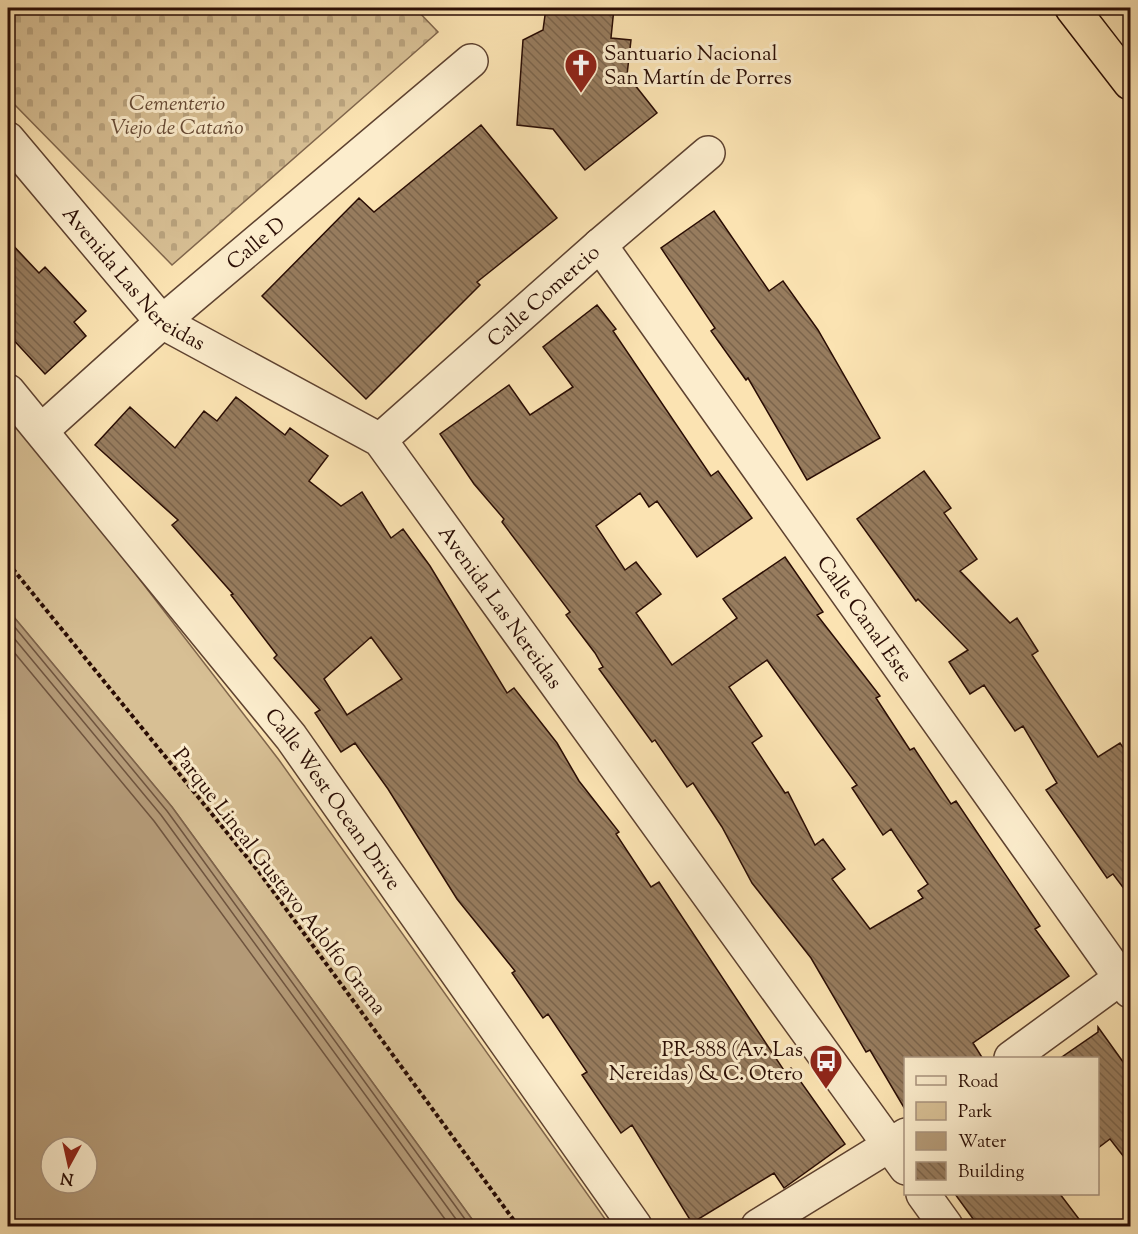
<svg xmlns="http://www.w3.org/2000/svg" width="1138" height="1234" viewBox="0 0 1138 1234" font-family="'Sorts Mill Goudy',serif">
	<style>
		.cemetery { fill: url(#cemetery-stones); stroke: #80664c; stroke-width: 1.5 }
		.park { fill: #d7bf94; stroke: #80664c; stroke-width: 1.5 }
		.water { fill: #b49a77; stroke: #7d6249; stroke-width: 1.5; fill-rule: evenodd }
		.lines { fill: none; stroke-linecap: round; stroke-linejoin: round }
		.shore { stroke: #6f543e; stroke-width: 1.5 }
		.building { fill: url(#building-back-hatch); stroke: #2a0d04; stroke-width: 1.5; fill-rule: evenodd }
		.minor-casing { stroke: #5e4230; stroke-width: 36 }
		.highway-casing { stroke: #2a0d04; stroke-width: 36 }
		.path { stroke: #2a0d04; stroke-width: 4; stroke-dasharray: 4.5 3; stroke-linecap: butt }
		.minor { stroke: #fcedcd; stroke-width: 33 }
		.highway { stroke: #fbe3b2; stroke-width: 33 }
		.labels { text-anchor: middle; stroke-width: 6; stroke-linejoin: round; paint-order: stroke }
		.poi-label { font-size: 21px; fill: #2a0d04; stroke: #fcedcd; text-anchor: start }
		.park-label { font-size: 21px; font-style: italic; fill: #674b36; stroke: #fcedcd }
		.street-label { font-size: 21px; fill: #2a0d04; stroke: #fcedcd }
	</style>
	<defs>
		<pattern id="cemetery-stones" width="16" height="16" patternUnits="userSpaceOnUse" patternTransform="scale(1.5)"><rect width="16" height="16" fill="#d7bf94"/><path d="M2 7V4a2 2 0 0 1 4 0v3zM10 15v-3a2 2 0 0 1 4 0v3z" fill="#b9a37e"/></pattern>
		<pattern id="building-back-hatch" width="6" height="6" patternUnits="userSpaceOnUse" patternTransform="scale(1.5)"><rect width="6" height="6" fill="#977c5e"/><path d="M-1 5l2 2M0 0l6 6M5-1l2 2" fill="none" stroke="#7b644b"/></pattern>
	</defs>
	<rect width="100%" height="100%" fill="#fbe3b2"/>
	<filter id="stains"><feTurbulence type="fractalNoise" baseFrequency=".00333" numOctaves="4"/><feColorMatrix values="0 0 0 0 .2 0 0 0 0 .09 0 0 0 0 .02 0 0 0 .5 -.17"/></filter>
	<radialGradient id="worn" r=".72"><stop offset=".6" stop-color="#630" stop-opacity="0"/><stop offset="1" stop-color="#630" stop-opacity=".3"/></radialGradient>
	<path class="cemetery" d="M8 8H415L438 32 172 265 14 104 8 94Z"/>
	<path class="park" d="M8 414 36 445 279 760 610 1226H477L172 807 8 610Z"/>
	<path class="water" d="M8 610 172 807 477 1226H8ZM51 1147H87V1183H51Z"/>
	<g class="lines">
		<path class="shore" d="M8 619 167 811 470 1226
			M8 631 161 815 461 1226
			M8 645 154 821 450 1226"/>
	</g>
	<path class="building" d="M546 8H614L611 38 631 40 627 75 657 113 585 170 553 129 517 125 523 40 543 30Z
		M481 125 557 218 477 282 480 285 366 399 262 296 359 198 374 212Z
		M714 211 769 291 783 281 818 330 880 438 807 480 748 378 746 380 711 331 715 328 661 248Z
		M8 240 39 273 45 267 86 311 74 322 86 336 45 374 8 334Z
		M597 305 616 329 613 331 711 476 718 471 752 518 697 557 657 501 649 507 640 493 596 526 625 570 636 562 661 594 636 613 672 665 737 618 723 599 785 557 823 612 817 615 880 696 876 698 910 750 914 748 951 804 956 801 1040 926 1035 929 1069 976 973 1043 983 1059H906V1111L870 1050 866 1052 811 958 752 883 722 827 693 783 687 787 655 740 652 742 599 669 603 667 595 653 566 615 570 612 502 522 504 519 474 484 440 434 509 385 530 415 573 387 543 347ZM767 660 857 785 852 788 883 835 891 829 928 884 918 891 923 898 870 929 832 879 845 869 823 839 815 845 788 792 785 793 752 743 762 736 729 687Z
		M236 397 285 435 290 428 328 456 309 481 341 506 362 492 391 538 403 529 430 566 507 693 514 688 557 743 579 781 619 832 616 834 651 887 659 882 785 1072 791 1068 845 1144 784 1188 774 1173 692 1223 632 1125 621 1133 582 1075 587 1072 548 1014 543 1018 512 973 515 971 457 899 388 789 355 743 341 752 315 713 320 710 274 658 277 655 231 595 233 594 172 525 178 520 95 445 130 407 175 448 204 411 217 421ZM371 637 402 679 347 715 324 679Z
		M924 471 951 508 944 513 977 559 960 571 1010 623 1017 618 1038 651 1032 655 1098 757 1120 743 1131 759V898L1113 874 1107 878 1046 790 1057 783 1023 726 1015 731 984 685 970 694 949 662 968 650 918 599 916 601 857 519Z
		M1098 1027 1131 1073V1166L1110 1139 1098 1148V1059H1059L1098 1032Z
		M955 1194H1060L1085 1227H979Z"/>
	<g class="lines">
		<g class="minor-casing">
			<g id="minor">
				<path id="s1" d="M8 139 162 322 380 440 906 1168"/>
				<path id="s2" d="M600 245 1130 991"/>
				<path id="s3" d="M8 391 291 737 635 1226"/>
				<path id="s4" d="M42 430 162 322 471 61"/>
				<path id="s5" d="M380 440 600 245 708 153"/>
				<path d="M1011 1058 1130 971"/>
				<path d="M923 1194 946 1226"/>
				<path d="M758 1226 906 1135"/>
			</g>
		</g>
		<g class="highway-casing">
			<path id="highway" d="M1072 8 1130 83"/>
		</g>
		<path class="path" d="M8 563 259 872 518 1226"/>
		<use href="#minor" class="minor"/>
		<use href="#highway" class="highway"/>
	</g>
	<defs>
		<g id="church-pin" transform="scale(1.725)"><path d="M0 17L-7.5 6A9.5 9.5 0 1 1 7.5 6Z" fill="#8f2418" stroke="#fcedcd"/><path d="M-1.2-6h2.4v3.5h3.3v2.4h-3.3V6h-2.4V-.1h-3.3v-2.4h3.3Z" fill="#fff"/></g>
		<g id="bus-pin" transform="scale(1.725)"><path d="M0 17L-7.5 6A9.5 9.5 0 1 1 7.5 6Z" fill="#8f2418" stroke="#fcedcd"/><path d="M-5-6H5V4H4V6H2V4H-2V6H-4V4H-5ZM-3.5-4V0h7V-4ZM-3.5 1.2v1.5H-2V1.2ZM2 1.2v1.5H3.5V1.2Z" fill="#fff"/></g>
	</defs>
	<g fill-rule="evenodd">
		<use href="#church-pin" x="581" y="65"/>
		<use href="#bus-pin" x="826" y="1061"/>
	</g>
	<g class="labels">
		<g class="poi-label">
			<text x="604" y="60">Santuario Nacional<tspan x="604" dy="24">San Martín de Porres</tspan></text>
			<text x="803" y="1056" text-anchor="end">PR-888 (Av. Las<tspan x="803" dy="24">Nereidas) &amp; C. Otero</tspan></text>
		</g>
		<g class="park-label">
			<text x="177" y="110">Cementerio<tspan x="177" dy="24">Viejo de Cataño</tspan></text>
		</g>
		<g class="street-label">
			<text dy="7" stroke="none"><textPath href="#s4" startOffset="284">Calle D</textPath></text>
			<text dy="7" stroke="none"><textPath href="#s1" startOffset="189">Avenida Las Nereidas</textPath></text>
			<text dy="7" stroke="none"><textPath href="#s5" startOffset="218">Calle Comercio</textPath></text>
			<text dy="7" stroke="none"><textPath href="#s1" startOffset="693">Avenida Las Nereidas</textPath></text>
			<text dy="7" stroke="none"><textPath href="#s2" startOffset="458">Calle Canal Este</textPath></text>
			<text dy="7" stroke="none"><textPath href="#s3" startOffset="522">Calle West Ocean Drive</textPath></text>
			<text transform="translate(280 881) rotate(52)" y="7">Parque Lineal Gustavo Adolfo Grana</text>
		</g>
	</g>
	<rect width="1138" height="1234" fill="none" stroke="#fbe3b2" stroke-width="30"/>
	<rect x="9" y="9" width="1120" height="1216" fill="none" stroke="#2a0d04" stroke-width="3"/>
	<rect x="15" y="15" width="1108" height="1204" fill="none" stroke="#2a0d04" stroke-width="1.5"/>
	<rect x="904" y="1057" width="195" height="138" fill="#fcedcd" stroke="#a8937d" stroke-width="1.5"/>
	<rect x="916" y="1076" width="30" height="9" fill="#fcedcd" stroke="#a8937d" stroke-width="1.5"/>
	<text x="958" y="1087" font-size="18" fill="#2a0d04">Road</text>
	<rect x="916" y="1102" width="30" height="18" fill="#d7bf94" stroke="#a8937d" stroke-width="1.5"/>
	<text x="958" y="1117" font-size="18" fill="#2a0d04">Park</text>
	<rect x="916" y="1132" width="30" height="18" fill="#b49a77" stroke="#a8937d" stroke-width="1.5"/>
	<text x="958" y="1147" font-size="18" fill="#2a0d04">Water</text>
	<rect x="916" y="1162" width="30" height="18" fill="url(#building-back-hatch)" stroke="#a8937d" stroke-width="1.5"/>
	<text x="958" y="1177" font-size="18" fill="#2a0d04">Building</text>
	<g transform="translate(69 1165) rotate(188)"><circle r="28" fill="#fcedcd" stroke="#a8937d" stroke-width="1.5"/>
	<path d="M0-4.5L10 22L0 15L-10 22Z" fill="#8f2418"/>
	<text y="-9" font-size="16" font-weight="bold" text-anchor="middle" fill="#2a0d04">N</text>
	</g>
	<rect width="100%" height="100%" filter="url(#stains)"/>
	<rect width="100%" height="100%" fill="url(#worn)"/>
</svg>
